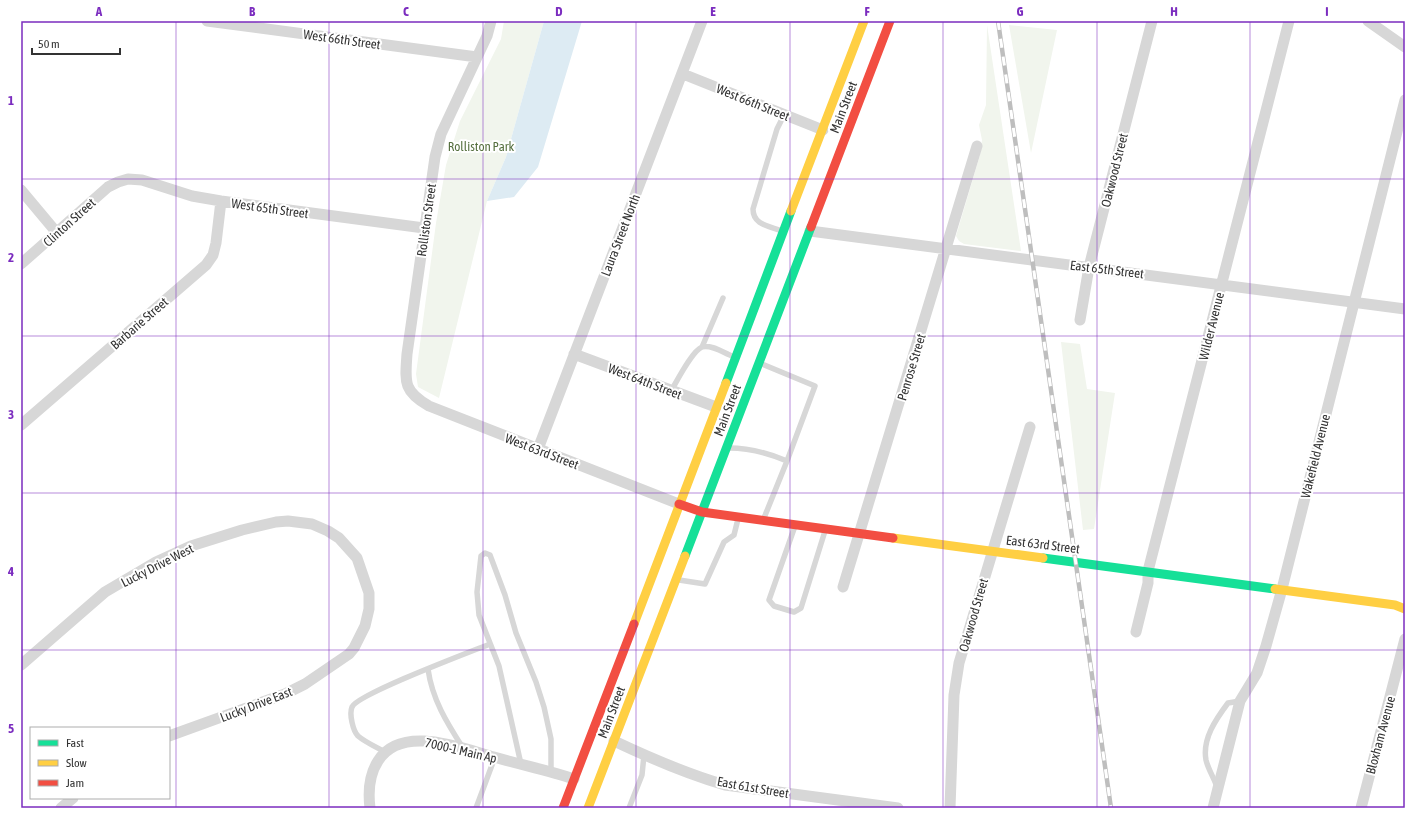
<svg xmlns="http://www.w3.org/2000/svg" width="1426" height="829" viewBox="0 0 1426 829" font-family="'Asap Condensed',sans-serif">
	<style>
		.green { fill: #f1f5ed }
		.water { fill: #ddebf3 }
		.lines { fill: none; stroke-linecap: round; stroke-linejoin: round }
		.lane { stroke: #d7d7d7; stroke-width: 5.5 }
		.street { stroke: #d7d7d7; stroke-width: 11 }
		.fast { stroke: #16e098; stroke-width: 9 }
		.slow { stroke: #ffcf43; stroke-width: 9 }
		.jam { stroke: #f24e42; stroke-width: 9 }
		.rail-casing { stroke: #bebebe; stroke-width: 4.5 }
		.rail { stroke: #fff; stroke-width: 3; stroke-dasharray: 9; stroke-linecap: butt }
		.grid { fill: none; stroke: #7b2cbf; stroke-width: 1; stroke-opacity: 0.55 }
		.labels { text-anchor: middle; stroke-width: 4; stroke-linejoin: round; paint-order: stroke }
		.street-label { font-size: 13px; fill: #333; stroke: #fff }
		.park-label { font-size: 13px; fill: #56703f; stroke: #fff }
		.neatline { fill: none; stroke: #7b2cbf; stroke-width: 1.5 }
		.grid-label { font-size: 13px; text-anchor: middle; font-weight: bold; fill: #7b2cbf }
	</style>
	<rect width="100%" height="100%" fill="#fff"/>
	<path class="green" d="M504 21H544L506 157 487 201 439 398 418 387 416 374 436 223 446 165 460 121 501 39Z
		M987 25 1021 251 964 244 959 241 956 236 980 155 982 140 979 125 986 105Z
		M1009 25 1057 30 1031 153Z
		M1061 342 1080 344 1087 389 1115 393 1094 529 1083 530Z"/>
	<path class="water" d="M544 21H582L538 167 514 197 487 201 506 157Z"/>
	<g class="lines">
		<path class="lane" d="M782 231C769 226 753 225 753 209L777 129 784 115
			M702 347 723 298
			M671 391C677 381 692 351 702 347 711 344 724 353 732 356
			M729 448C750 448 768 453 787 461L815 386 762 364
			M764 518 787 461
			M795 526 769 600 774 606 794 612 801 608 825 531
			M679 580 705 584 724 542 734 535 738 519
			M428 669C432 699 447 723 463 748
			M385 752C376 747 365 742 358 736 353 731 349 714 352 707 358 694 470 652 490 644
			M521 764 499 666 479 615 477 592 481 556 485 553 490 555 505 595 516 633 536 682 544 707 551 739V772
			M1217 787C1214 778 1208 769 1206 760 1202 739 1216 719 1228 703L1240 701
			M476 808 495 757
			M629 808 642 775 644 755"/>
		<path class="street" d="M207 21 477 57
			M491 21 487 36 441 134 435 157 407 354C405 382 403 391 429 406L679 504
			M1368 21 1405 47
			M683 74 823 130
			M21 190 57 233
			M810 231 1405 309
			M21 264 108 187 118 182 128 179 142 180 192 196 221 201 424 228
			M1080 320 1089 267 1152 21
			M574 354 716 407
			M21 425 206 265 213 255 216 243 221 201
			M538 449 702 21
			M843 587 977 146
			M1136 632 1148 583V571L1289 21
			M21 665 105 592 156 562 191 546 242 530 276 522 288 521 312 524 328 531 339 538 357 558 369 593V609L365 626 354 648 349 654 305 684 285 694 169 736
			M614 741C650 758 687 774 725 785L898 808
			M61 808 73 798
			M370 808C368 792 369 775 378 761 401 724 461 748 494 757 521 765 548 770 574 779
			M950 808 954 695 959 663 1030 427
			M1213 808 1240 701 1257 673 1266 646 1282 589 1405 100
			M1361 808 1405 639"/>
		<path class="fast" d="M726 383 791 211
			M685 556 811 227
			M1043 558 1275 589"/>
		<path class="slow" d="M791 211 864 21
			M893 538 1043 558
			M1275 589 1395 605 1405 609
			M634 624 726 383
			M588 808 685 556"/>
		<path class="jam" d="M811 227 890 21
			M679 504 702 512 893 538
			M563 808 634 624"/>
		<g class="rail-casing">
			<path id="rail" d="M998 21 1111 808"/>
		</g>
		<use href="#rail" class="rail"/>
	</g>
	<path class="grid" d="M176 21V808M329 21V808M483 21V808M636 21V808M790 21V808M943 21V808M1097 21V808M1250 21V808M21 179H1405M21 336H1405M21 493H1405M21 650H1405"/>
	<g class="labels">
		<g class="street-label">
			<text transform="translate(342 39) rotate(8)" y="5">West 66th Street</text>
			<text transform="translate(753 102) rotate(22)" y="5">West 66th Street</text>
			<text transform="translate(843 107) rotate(-69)" y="5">Main Street</text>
			<text transform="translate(1114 170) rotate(-76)" y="5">Oakwood Street</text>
			<text transform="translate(270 208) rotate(8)" y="5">West 65th Street</text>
			<text transform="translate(426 220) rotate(-82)" y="5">Rolliston Street</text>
			<text transform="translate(69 222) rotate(-42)" y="5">Clinton Street</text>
			<text transform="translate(620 235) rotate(-69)" y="5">Laura Street North</text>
			<text transform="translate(1107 269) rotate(7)" y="5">East 65th Street</text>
			<text transform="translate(139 323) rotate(-41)" y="5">Barbarie Street</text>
			<text transform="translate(1211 326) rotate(-76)" y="5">Wilder Avenue</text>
			<text transform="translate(911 367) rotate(-73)" y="5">Penrose Street</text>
			<text transform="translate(645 381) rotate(21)" y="5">West 64th Street</text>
			<text transform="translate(727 410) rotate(-69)" y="5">Main Street</text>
			<text transform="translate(542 451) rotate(21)" y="5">West 63rd Street</text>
			<text transform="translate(1315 456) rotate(-76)" y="5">Wakefield Avenue</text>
			<text transform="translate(1043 544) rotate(7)" y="5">East 63rd Street</text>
			<text transform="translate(157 565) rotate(-27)" y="5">Lucky Drive West</text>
			<text transform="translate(973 615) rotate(-74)" y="5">Oakwood Street</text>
			<text transform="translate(256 704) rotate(-21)" y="5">Lucky Drive East</text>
			<text transform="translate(611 712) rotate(-69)" y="5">Main Street</text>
			<text transform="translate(1380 735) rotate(-75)" y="5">Bloxham Avenue</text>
			<text transform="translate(461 750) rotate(13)" y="5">7000-1 Main Ap</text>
			<text transform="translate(753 787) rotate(10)" y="5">East 61st Street</text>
		</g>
		<g class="park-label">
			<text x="481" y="151">Rolliston Park</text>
		</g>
	</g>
	<rect width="1426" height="829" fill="none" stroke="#ffffff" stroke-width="44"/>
	<rect x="30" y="727" width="140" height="72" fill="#ffffff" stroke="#adadad"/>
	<rect x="38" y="740" width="20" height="6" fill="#16e098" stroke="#adadad"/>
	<text x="66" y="747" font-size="12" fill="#333333">Fast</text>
	<rect x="38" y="760" width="20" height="6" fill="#ffcf43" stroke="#adadad"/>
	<text x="66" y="767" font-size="12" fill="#333333">Slow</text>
	<rect x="38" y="780" width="20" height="6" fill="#f24e42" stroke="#adadad"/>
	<text x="66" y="787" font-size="12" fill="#333333">Jam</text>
	<path d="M32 48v6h88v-6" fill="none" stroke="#333333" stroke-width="2"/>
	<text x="38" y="48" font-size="12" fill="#333333" stroke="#ffffff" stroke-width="3" paint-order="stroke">50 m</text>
	<rect x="22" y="22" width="1382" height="785" class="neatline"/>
	<g class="grid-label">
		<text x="99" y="16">A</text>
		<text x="252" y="16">B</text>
		<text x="406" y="16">C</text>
		<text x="559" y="16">D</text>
		<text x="713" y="16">E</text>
		<text x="867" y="16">F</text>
		<text x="1020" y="16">G</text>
		<text x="1174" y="16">H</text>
		<text x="1327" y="16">I</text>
		<text x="11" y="105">1</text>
		<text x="11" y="262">2</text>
		<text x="11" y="419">3</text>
		<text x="11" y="576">4</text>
		<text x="11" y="733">5</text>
	</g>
</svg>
